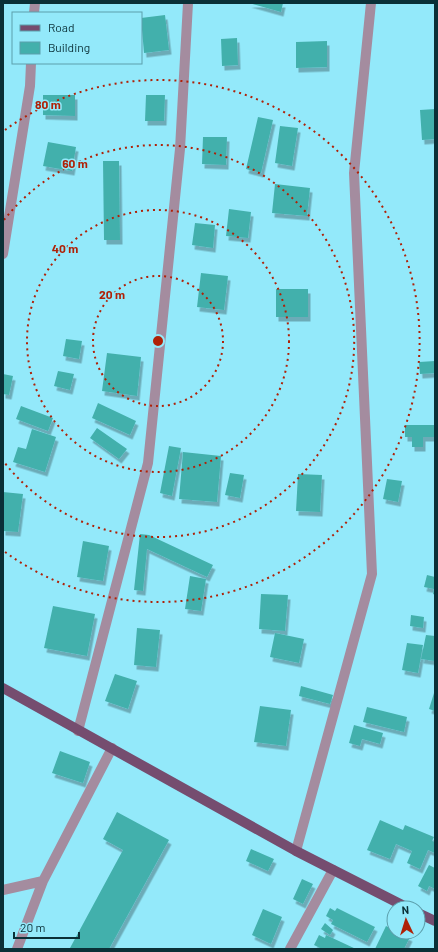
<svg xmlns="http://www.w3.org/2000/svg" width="438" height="952" viewBox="0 0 438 952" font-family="Barlow,sans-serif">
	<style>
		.building { fill: #43b0ac; filter: url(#shadow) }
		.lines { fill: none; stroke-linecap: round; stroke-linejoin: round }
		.minor { stroke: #a48c9f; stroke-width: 10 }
		.primary { stroke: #754d6f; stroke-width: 10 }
		.ring { fill: none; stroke: #af2107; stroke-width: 2; stroke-dasharray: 2 4 }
		.centre { fill: #af2107; stroke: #93e9fa; stroke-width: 2 }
		.ring-label { font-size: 12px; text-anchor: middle; font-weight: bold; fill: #af2107; stroke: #93e9fa; stroke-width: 3; stroke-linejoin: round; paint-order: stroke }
	</style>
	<defs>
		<filter id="shadow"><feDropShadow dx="2.5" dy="4.5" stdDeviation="0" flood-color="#0004"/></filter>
	</defs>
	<rect width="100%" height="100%" fill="#93e9fa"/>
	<path class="building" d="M249 3H283L281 12Z
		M165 15 169 50 144 53 141 18Z
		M237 38 238 65 222 66 221 39Z
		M327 41V67L296 68V42Z
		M43 95H75V116L43 115Z
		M146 95H165L164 121H145Z
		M435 109V139L422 140 420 110Z
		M258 117 273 120 261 173 246 169Z
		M280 126 298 128 292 166 275 163Z
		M203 137H227L226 165 202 164Z
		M48 142 76 147 72 171 43 166Z
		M103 161H119L120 240H104Z
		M275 184 310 188 307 216 272 213Z
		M229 209 251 212 248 238 226 236Z
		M195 223 215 225 213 248 192 245Z
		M201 273 228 276 224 310 197 307Z
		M276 289H308V317H276Z
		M66 339 82 341 79 359 63 356Z
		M107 353 141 357 137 396 102 391Z
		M435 361V373L420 374 419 362Z
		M58 371 74 374 70 390 54 386Z
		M3 374 13 376 9 395 3 394Z
		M98 403 136 421 130 435 92 418Z
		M21 406 53 418 48 431 16 419Z
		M405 425H435V437H423V447H412V437H405Z
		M97 428 127 449 119 459 90 438Z
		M32 429 56 437 45 472 13 462 18 447 26 449Z
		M169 446 181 448 172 496 160 493Z
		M183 452 221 456 217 502 179 499Z
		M230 473 244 475 240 498 225 495Z
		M298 474 322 475 320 512 296 511Z
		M387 479 402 481 398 502 383 499Z
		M3 492 23 494 18 532 3 531Z
		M140 534 149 535 213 565 207 577 147 549 143 591 134 590Z
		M83 541 109 546 103 581 77 577Z
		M427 575 435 577V595L433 594 434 589 424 587Z
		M190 576 206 579 201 611 185 609Z
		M261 594 288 595 285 631 259 629Z
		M53 606 95 614 87 656 44 648Z
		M411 615 424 617 423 628 410 626Z
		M137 628 160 630 156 667 134 665Z
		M275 633 304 639 299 663 270 657Z
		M426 635 435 636V661L421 659Z
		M407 643 423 645 418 673 402 670Z
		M115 674 137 681 128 709 105 701Z
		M301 686 333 695 330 704 299 696Z
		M434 693 435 694V711L429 709Z
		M260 706 291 710 286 746 254 742Z
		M367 707 407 717 404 732 363 722Z
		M354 725 383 733 380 744 362 739 360 746 349 743Z
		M60 751 90 762 83 783 52 773Z
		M117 812 169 840 109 949H72L70 948 123 850 103 839Z
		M380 820 403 830 405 825 434 837 432 841 435 842V853L428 850 420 869 407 863 412 851 396 844 390 859 367 850Z
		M251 849 274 859 268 871 246 861Z
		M429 865 435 868V889L429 886 427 891 418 886Z
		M302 879 313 884 303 904 293 899Z
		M330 908 335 911 337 908 375 927 367 942 331 924 333 920 326 916Z
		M263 909 282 917 271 944 252 935Z
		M325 923 333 930 330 935 321 929Z
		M386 926 394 930V932H399L410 937 404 949H375Z
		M319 935 325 938 326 935 356 949H322L314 945Z"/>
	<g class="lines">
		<path class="minor" d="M34 13 35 3
			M3 254 30 86 31 63
			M78 731 148 463 180 149 188 3
			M296 851 372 574 354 173 371 3
			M3 890 43 881
			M17 949 43 881 112 748
			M290 949 333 870"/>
		<path class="primary" d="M3 688 296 851 408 908
			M418 913 435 921"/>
	</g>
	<g class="ring">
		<circle cx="158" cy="341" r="65"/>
		<circle cx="158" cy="341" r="131"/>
		<path d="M4 220A196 196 0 1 1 4 462"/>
		<path d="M5 130A261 261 0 1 1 5 552"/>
	</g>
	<circle cx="158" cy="341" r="6" class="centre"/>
	<g class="ring-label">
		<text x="48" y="109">80 m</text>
		<text x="75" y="168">60 m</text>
		<text x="65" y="253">40 m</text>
		<text x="112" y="299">20 m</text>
	</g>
	<rect width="438" height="952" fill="none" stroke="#0a3037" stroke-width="8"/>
	<rect x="12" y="12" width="130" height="52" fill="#93e9fa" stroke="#5c9fac"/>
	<rect x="20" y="25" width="20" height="6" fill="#754d6f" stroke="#5c9fac"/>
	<text x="48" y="32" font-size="12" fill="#0a3037">Road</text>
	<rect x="20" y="42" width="20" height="12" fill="#43b0ac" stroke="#5c9fac"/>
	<text x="48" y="52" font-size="12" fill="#0a3037">Building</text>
	<g transform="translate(406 920) rotate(356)"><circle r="19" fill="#93e9fa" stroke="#5c9fac"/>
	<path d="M0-3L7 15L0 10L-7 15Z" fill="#af2107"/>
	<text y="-6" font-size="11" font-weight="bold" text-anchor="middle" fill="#0a3037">N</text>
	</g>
	<path d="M14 932v6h65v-6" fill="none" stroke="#0a3037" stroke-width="2"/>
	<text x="20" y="932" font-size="12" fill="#0a3037" stroke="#93e9fa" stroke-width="3" paint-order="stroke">20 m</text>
</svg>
